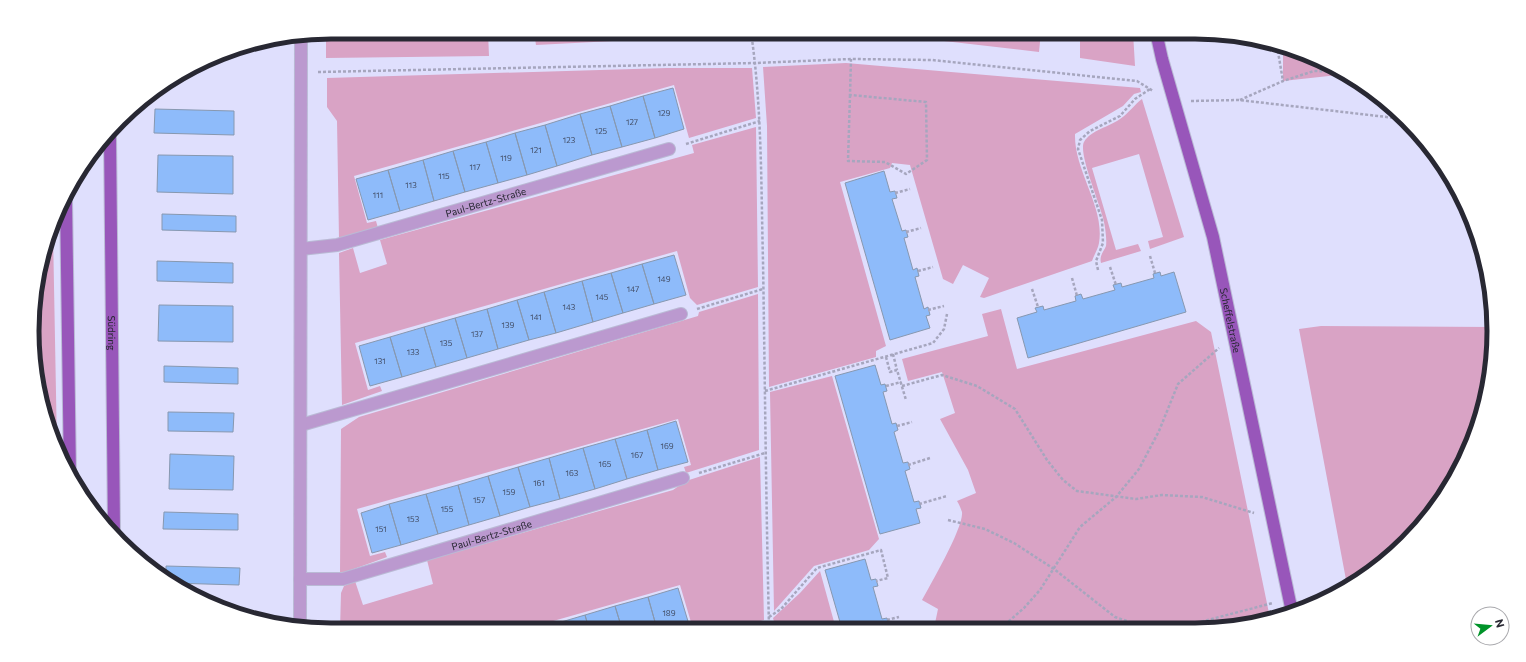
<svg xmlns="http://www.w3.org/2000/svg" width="1526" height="662" viewBox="0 0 1526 662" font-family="Commissioner,sans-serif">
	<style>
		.green { fill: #d9a3c5 }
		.building { fill: #8ebbfa; stroke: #8798b0 }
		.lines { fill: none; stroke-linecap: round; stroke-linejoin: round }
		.minor-casing { stroke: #babad5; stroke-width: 14 }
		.major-casing { stroke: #babad5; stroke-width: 14 }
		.path { stroke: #a6a6be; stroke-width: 2.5; stroke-dasharray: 3 2; stroke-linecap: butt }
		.minor { stroke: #bb99cf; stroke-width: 12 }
		.major { stroke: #9856ba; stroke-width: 12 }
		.labels { text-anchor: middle; stroke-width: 3; stroke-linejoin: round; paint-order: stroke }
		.number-label { font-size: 8px; fill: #424d65 }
		.street-label { font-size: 10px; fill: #282833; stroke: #fff }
		.rim { fill: none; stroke: #282833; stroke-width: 5 }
	</style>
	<rect width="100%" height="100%" fill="#dfdffd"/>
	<path class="green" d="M331 32H488L489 56 326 58V33Z
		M534 32H748V34L536 45Z
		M883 32H1041L1039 52 883 34Z
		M1080 32H1133L1135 66 1080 58Z
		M1283 47 1291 48 1347 74 1283 81Z
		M846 63 1140 88 1141 92 1134 94 1123 106 1075 134C1074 171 1105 207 1099 243 1098 249 1094 255 1092 261L984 298 980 297 989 278 963 265 953 284 943 279 910 165 892 163 890 168 840 182 886 346 876 351V357L769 387 767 126 763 67Z
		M667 68H752L756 118 689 138 674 85 354 176 367 223 376 221 378 228 339 239 337 121 327 107V78Z
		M1142 99 1184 237 1150 249 1148 241 1163 237 1139 154 1092 168 1116 250 1138 244 1141 251 1101 263C1099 256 1104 251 1106 246 1107 239 1105 225 1103 218 1100 204 1078 153 1084 142 1091 130 1109 127 1120 119 1129 113 1134 105 1142 99Z
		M756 127 758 287 697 305 690 298 677 251 355 343 368 390 380 386 382 391 342 405 339 253 353 248 360 273 387 264 380 240 694 153 692 145Z
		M53 232 57 447 48 427 35 370 38 273Z
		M758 294 759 450 686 473 684 467 691 465 678 419 357 509 370 556 385 552 387 557 340 574 341 429 359 417 698 316 699 312Z
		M1001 309 1017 369 1196 321 1211 332 1270 618 1234 627 934 628 938 609 922 600C930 585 964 527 962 512 961 509 959 504 957 501L976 493 968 470 940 419 955 413 942 372 908 381 902 359 988 336 982 314Z
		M1321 326 1493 327 1491 370 1478 427 1432 513 1377 568 1347 585 1299 329Z
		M832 376 879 539 869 550 814 566 774 611 770 392Z
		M760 457 764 620 728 629H693L680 585 525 629 340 630 341 593 344 586 355 581 363 605 433 584 427 560 673 490 686 481Z
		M820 571 836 629H776L773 618 800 593Z"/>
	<path class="building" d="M673 88 684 129 655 138 643 96Z
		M643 96 655 138 622 147 610 106Z
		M610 106 622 147 592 155 580 114Z
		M155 109 234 111V135L154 133Z
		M580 114 592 155 557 166 545 125Z
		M545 125 557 166 527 175 515 133Z
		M515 133 527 175 498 183 486 142Z
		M486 142 498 183 465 192 453 151Z
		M453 151 465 192 434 201 423 160Z
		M158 155 233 156V194L157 192Z
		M423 160 434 201 400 211 388 170Z
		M388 170 400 211 368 220 356 179Z
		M884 171 890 192 895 191 897 198 892 199 902 231 906 230 908 237 904 238 913 270 917 268 919 276 915 277 924 309 928 307 930 315 926 316 930 328 890 340 845 183Z
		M162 214 236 216V232L162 230Z
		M674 255 686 295 654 304 642 264Z
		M157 261 233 263V283L157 281Z
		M642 264 654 304 623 313 611 273Z
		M1160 272 1161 276 1174 272 1186 312 1028 358 1017 318 1037 312 1035 308 1043 306 1044 310 1076 301 1075 296 1081 294 1083 299 1115 290 1113 285 1121 283 1122 287 1154 278 1153 274Z
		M611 273 623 313 593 322 582 281Z
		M582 281 593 322 556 333 544 292Z
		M544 292 556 333 529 340 517 300Z
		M517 300 529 340 498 349 487 309Z
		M159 305 233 306V342L158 341Z
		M487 309 498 349 467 358 455 318Z
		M455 318 467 358 436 367 424 327Z
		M424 327 436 367 402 377 390 337Z
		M390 337 402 377 370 386 359 346Z
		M875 365 881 385 885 384 887 391 883 392 892 424 896 423 898 430 894 432 903 463 908 462 910 469 905 471 914 502 919 501 921 508 916 509 920 523 880 534 835 376Z
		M164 366 238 368V384L164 382Z
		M168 412 234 413 233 432 168 431Z
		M676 421 688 462 658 470 647 430Z
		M647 430 658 470 627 479 615 439Z
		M615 439 627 479 595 489 583 448Z
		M583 448 595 489 560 499 549 458Z
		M170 454 234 456 233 490 169 489Z
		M549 458 560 499 530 507 518 467Z
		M518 467 530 507 500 516 488 476Z
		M488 476 500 516 469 525 458 485Z
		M458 485 469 525 438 534 426 494Z
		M426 494 438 534 401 545 389 504Z
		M389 504 401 545 372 553 361 513Z
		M164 512 238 514V530L163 529Z
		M865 559 871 580 876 579 878 586 873 587 882 619 887 618 889 626 884 627 885 628 842 629 825 570Z
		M166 566 240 568 239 585 172 583 166 579Z
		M678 588 690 628 657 629 648 597Z
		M648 597 657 629H622L615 606Z
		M615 606 622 629H589L585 615Z
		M224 609 238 610V615L235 614Z
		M585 615 589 629H552L551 625Z"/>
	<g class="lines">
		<g class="minor-casing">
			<g id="minor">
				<path id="s1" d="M301 249 337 245 669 149"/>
				<path d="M301 425 681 314"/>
				<path id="s2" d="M300 579H343L683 478"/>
				<path d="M300 625 301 37"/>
			</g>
		</g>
		<g class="major-casing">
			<g id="major">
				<path id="s3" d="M1156 32 1162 59 1213 237 1292 612"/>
				<path id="s4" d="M110 136 114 531"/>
				<path d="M66 198 70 476"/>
			</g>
		</g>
		<path class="path" d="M751 32C762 108 761 184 763 261 765 383 766 504 769 626L770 629
			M1277 46 1283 81
			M318 72 756 63 851 59 932 60 1137 81 1153 91
			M850 95 848 161 885 162 906 174 927 160 926 102 850 95 851 59
			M1240 100 1283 81 1314 71 1344 72
			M1191 101 1239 100 1404 119
			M686 144 760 121
			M895 193 910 189
			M906 232 921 228
			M1150 256 1155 273
			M1110 267 1116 285
			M1098 270 1096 261 1103 243 1102 220 1078 149 1080 140 1090 131 1120 116 1135 99 1150 89
			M918 271 933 267
			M1072 278 1077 296
			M1032 289 1038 307
			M697 309 763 289
			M928 310 944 306
			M893 354 897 370
			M886 357 890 372 897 370 906 400
			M886 386 901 382
			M902 386 942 375 977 386 1015 409 1047 460 1063 480 1077 491 1136 499 1162 495 1202 497 1254 513
			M765 391 933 343 944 329 947 314
			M897 426 912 422
			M908 465 930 458
			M699 473 765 453
			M919 504 947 496
			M948 520 985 529 1014 543 1054 569 1115 617 1147 628
			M769 617 781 609 817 568 881 550 888 578 876 581
			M887 620 899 617
			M1001 628 1024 608 1040 590 1080 527 1116 497 1139 469 1159 431 1178 384 1219 348
			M1177 628 1273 603
			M758 629 769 626"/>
		<use href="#minor" class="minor"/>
		<use href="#major" class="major"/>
	</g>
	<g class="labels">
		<g class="number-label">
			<text x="664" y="116">129</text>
			<text x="632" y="125">127</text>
			<text x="601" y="134">125</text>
			<text x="569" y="143">123</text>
			<text x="536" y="153">121</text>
			<text x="506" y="161">119</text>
			<text x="475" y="170">117</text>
			<text x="444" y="179">115</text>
			<text x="411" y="188">113</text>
			<text x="378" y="198">111</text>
			<text x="664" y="282">149</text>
			<text x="633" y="292">147</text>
			<text x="602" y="300">145</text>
			<text x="569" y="310">143</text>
			<text x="536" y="320">141</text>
			<text x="508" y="328">139</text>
			<text x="477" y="337">137</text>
			<text x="446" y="346">135</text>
			<text x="413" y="355">133</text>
			<text x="380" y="364">131</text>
			<text x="667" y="449">169</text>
			<text x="637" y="458">167</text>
			<text x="605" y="467">165</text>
			<text x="572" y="476">163</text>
			<text x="539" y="486">161</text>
			<text x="509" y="495">159</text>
			<text x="479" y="503">157</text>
			<text x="447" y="512">155</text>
			<text x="413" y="522">153</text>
			<text x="381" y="532">151</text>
			<text x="669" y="616">189</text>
		</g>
		<g class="street-label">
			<text dy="4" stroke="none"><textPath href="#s1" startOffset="191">Paul-Bertz-Straße</textPath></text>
			<text dy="4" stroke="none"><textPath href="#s3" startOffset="298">Scheffelstraße</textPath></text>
			<text dy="4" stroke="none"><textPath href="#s4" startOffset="197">Südring</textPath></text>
			<text dy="4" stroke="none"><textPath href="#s2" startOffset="198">Paul-Bertz-Straße</textPath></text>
		</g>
	</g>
	<path d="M0 0H1526V662H0ZM331 39H1195A292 292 0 0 1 1487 331V331A292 292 0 0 1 1195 623H331A292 292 0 0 1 39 331V331A292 292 0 0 1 331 39Z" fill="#fff" fill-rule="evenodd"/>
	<path class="rim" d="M331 39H1195A292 292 0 0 1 1487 331V331A292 292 0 0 1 1195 623H331A292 292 0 0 1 39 331V331A292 292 0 0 1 331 39Z"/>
	<g transform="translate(1490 626) rotate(74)"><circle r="19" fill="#ffffff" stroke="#a9a9ad"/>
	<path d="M0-3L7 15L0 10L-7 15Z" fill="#009329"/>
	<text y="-6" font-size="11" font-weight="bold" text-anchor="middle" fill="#282833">N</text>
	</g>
</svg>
